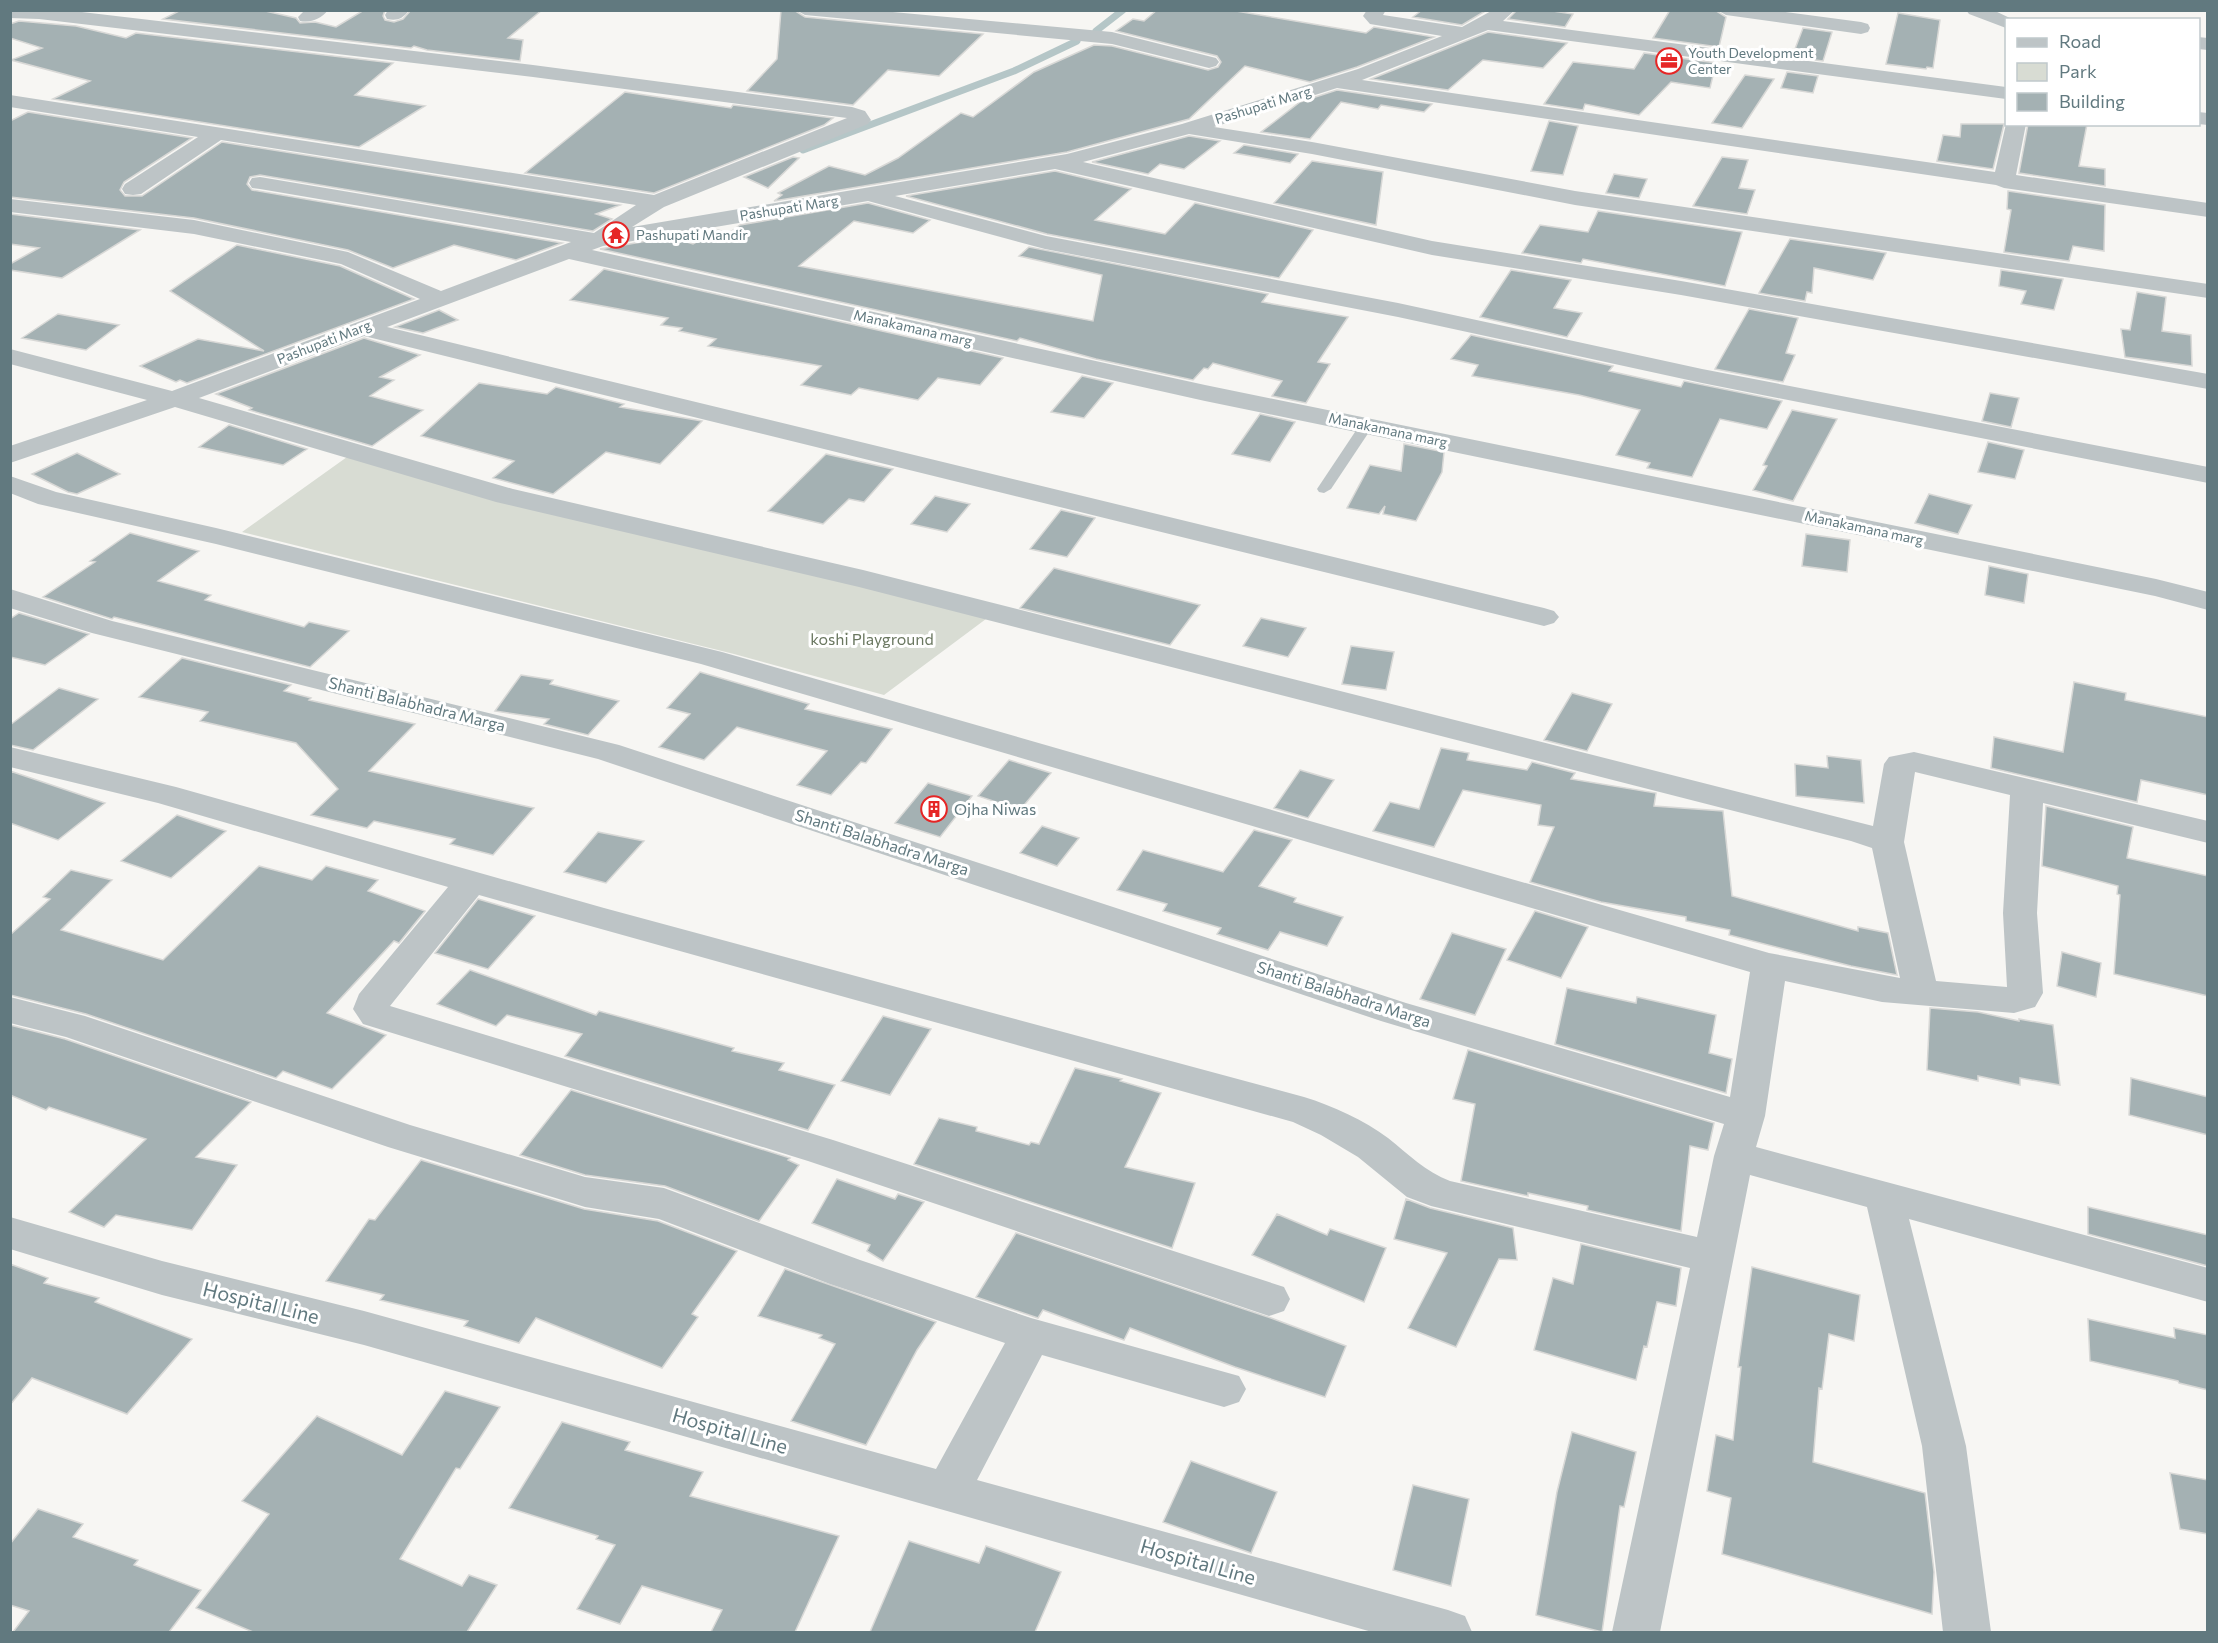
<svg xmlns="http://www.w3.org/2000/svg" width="2218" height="1643" viewBox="0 0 2218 1643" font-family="Commissioner,sans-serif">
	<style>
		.green { fill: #d8dcd3 }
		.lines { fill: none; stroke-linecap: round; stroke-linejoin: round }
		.stream { stroke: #b5c6c7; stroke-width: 7 }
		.building { fill: #a4b1b3; stroke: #d8d8d6; stroke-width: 1.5 }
		.lane { fill: #bdc4c6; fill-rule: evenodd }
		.street { fill: #bdc4c6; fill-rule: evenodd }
		.labels { text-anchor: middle; stroke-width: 6; stroke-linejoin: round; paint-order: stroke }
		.far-poi-label { font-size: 14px; fill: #61797f; stroke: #fff; text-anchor: start }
		.far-street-label { font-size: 14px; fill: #61797f; stroke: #fff }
		.park-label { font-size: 16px; fill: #6a7760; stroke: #fff }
		.street-label { font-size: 16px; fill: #61797f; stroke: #fff }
		.poi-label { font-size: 16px; fill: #61797f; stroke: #fff; text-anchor: start }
		.near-street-label { font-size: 20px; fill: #61797f; stroke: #fff }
	</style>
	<rect width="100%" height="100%" fill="#f7f6f3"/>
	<path class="green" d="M347 457 990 616 884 695 734 654 242 532Z"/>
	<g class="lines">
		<path class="stream" d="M1096 31 1123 10
			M803 150 1014 71 1077 41"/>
	</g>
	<path class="building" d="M181 10H261L296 18 300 23 315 22 336 27 364 10H385L383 16 385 20 394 22 403 19 411 10H542L508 38 523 40 520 61 427 50 414 46 411 48 163 19Z
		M781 10H794L805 17 983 34 939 76 888 70 853 105 747 91 777 59Z
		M1157 10H1230L1366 33 1374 27 1434 37 1357 67 1310 82 1245 66 1189 119 1067 152 774 201 782 195 778 193 829 166 865 175 898 158 961 113 973 117 1034 72 1094 45 1112 46 1208 70 1218 67 1221 62 1217 56 1116 31 1133 19 1144 21Z
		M1422 10H1487L1462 25 1413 17Z
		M1517 10H1546L1573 14 1565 27 1508 19Z
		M1670 10H1715L1726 17 1719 47 1653 38Z
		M1898 13 1940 20 1933 68 1927 67 1926 69 1886 64Z
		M19 21 76 26 126 38 136 33 393 63 355 95 425 106 359 147 53 99 90 81 11 60 42 48 10 38V24Z
		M1803 28 1832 32 1823 61 1792 57Z
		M1488 32 1567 43 1543 68 1483 60 1448 90 1371 79Z
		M1644 53 1716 63 1710 88 1671 82 1639 115 1585 104 1583 110 1544 104 1573 62 1634 69Z
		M1787 72 1818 76 1813 93 1781 88Z
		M1745 75 1774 79 1742 128 1712 123Z
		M1337 90 1432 104 1424 112 1381 105 1378 109 1341 102 1310 139 1261 132 1300 102Z
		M625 92 731 108 733 105 833 118 824 125 654 193 525 173Z
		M28 112 192 138 124 182 120 190 125 196H142L222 142 620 205 596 214 612 219 593 231 260 175 250 177 247 184 252 190 562 243 516 260 454 245 393 268 348 250 194 218 10 197V121Z
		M1549 121 1578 126 1563 175 1531 171Z
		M1961 124H2004L1993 169 1937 161 1943 135 1960 137Z
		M2028 124H2087L2079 166 2105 169V186L2019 173Z
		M1189 136 1220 141 1184 169 1160 164 1148 174 1092 162Z
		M1244 145 1298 154 1290 163 1234 153Z
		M793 157 799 158 768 188 744 177Z
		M1722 157 1748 160 1739 188 1755 190 1747 214 1693 206Z
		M1312 161 1383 172 1376 225 1274 203Z
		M1055 171 1131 189 1095 220 1165 234 1195 203 1313 230 1279 278 1047 234 906 196Z
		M1614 174 1647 179 1639 198 1606 193Z
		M2008 191 2105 205 2104 251 2073 246 2069 261 2004 252 2011 210 2007 209Z
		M868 203 930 220 913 233 854 221 799 266 1093 321 1102 275 1019 256 1029 247 1268 294 1262 302 1348 317 1318 362 1330 364 1306 403 1272 396 1282 381 1213 363 1208 369 1204 368 1193 380 1096 359 1020 338 1017 341 600 249 671 237 693 244 718 230 729 233 740 225Z
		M1598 211 1742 232 1725 286 1583 259 1581 263 1522 253 1540 225 1588 232Z
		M10 214 140 230 62 278 10 270V264L39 248 10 244Z
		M1790 239 1874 251 1886 253 1873 280 1814 268 1812 293 1807 292 1805 301 1759 293Z
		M237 245 340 266 414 299 187 383 180 380 176 382 140 366 198 339 264 351 170 291Z
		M604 269 1003 358 980 385 938 378 918 400 859 388 851 395 801 385 821 366 708 346 716 339 679 331 682 328 661 325 668 318 570 300Z
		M1511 270 1571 280 1554 308 1582 313 1567 337 1480 317Z
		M2001 270 2063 279 2054 310 2021 304 2026 291 1999 286Z
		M2137 292 2166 297 2162 331 2191 335 2192 366 2125 357 2121 329 2130 330Z
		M1749 309 1798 318 1786 353 1795 355 1783 382 1715 369Z
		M439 310 458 320 423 333 395 327Z
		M58 314 119 325 86 350 22 338Z
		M1471 335 1613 366 1609 371 1681 387 1684 381 1782 401 1767 429 1720 419 1692 477 1647 468 1650 463 1616 455 1640 410 1579 395 1472 376 1478 365 1451 359Z
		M364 338 420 355 380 377 394 380 370 396 423 410 372 446 249 410 252 408 216 394Z
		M1082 376 1113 383 1084 418 1051 412Z
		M479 383 547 394 556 387 624 404 620 407 702 421 660 464 606 452 553 494 493 478 514 461 421 436Z
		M1990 393 2019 398 2011 427 1982 421Z
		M1792 410 1837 419 1793 501 1753 490 1767 466 1763 465Z
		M1260 414 1295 422 1270 462 1232 454Z
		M229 425 307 449 283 465 199 447Z
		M1988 442 2024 450 2015 479 1978 472Z
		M1404 444 1444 452 1442 472 1416 521 1383 514 1385 506 1379 514 1347 508 1370 465 1401 471Z
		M77 453 120 474 77 494 68 492 32 474Z
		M826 454 893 469 864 502 849 499 823 524 768 511Z
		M1929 494 1972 505 1958 534 1915 523Z
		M935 496 970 504 947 532 911 524Z
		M1061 510 1095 518 1067 557 1030 549Z
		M130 533 199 551 158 581 211 595 205 600 304 627 309 622 349 631 310 667 114 617 112 619 43 597 95 562 90 561Z
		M1806 534 1850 540 1847 572 1802 566Z
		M1989 566 2028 574 2024 603 1985 595Z
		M1054 568 1200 605 1170 645 1020 608Z
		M19 613 89 634 45 665 10 657V619Z
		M1261 618 1306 628 1288 657 1243 646Z
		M1351 646 1394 652 1386 690 1342 684Z
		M182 658 291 685 284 691 311 698 309 700 415 724 369 771 534 808 493 855 450 844 455 839 374 821 367 828 311 815 338 789 296 743 200 721 208 712 139 697Z
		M700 672 809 704 805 709 892 729 866 763 861 762 831 795 797 785 827 751 737 727 704 760 659 747 690 714 667 708Z
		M521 675 553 680 550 684 619 701 588 735 544 724 549 719 495 711Z
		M2074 682 2126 693 2125 700 2208 717V795L2141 780 2137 802 1991 768 1994 737 2063 752Z
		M59 688 98 699 33 750 10 745V725Z
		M1572 693 1612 704 1587 751 1544 740Z
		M1441 748 1469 753 1467 760 1527 770 1532 762 1575 773 1571 779 1656 793 1654 806 1723 811 1732 896 1858 931V927L1888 933 1897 975 1851 966 1729 935 1730 930 1686 921V917L1601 902 1530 882 1554 827 1538 825 1541 805 1463 790 1434 847 1373 831 1390 802 1419 809Z
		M1827 756 1861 760 1864 803 1796 796 1795 764 1828 768Z
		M1009 760 1051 773 1020 810 978 796Z
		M1300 770 1334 780 1308 818 1274 808Z
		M10 771 105 803 58 840 10 823Z
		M928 783 972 796 940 837 895 823Z
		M2046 806 2133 827 2127 858 2208 876V996L2114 974 2120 895 2117 894 2118 886 2042 866Z
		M177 815 226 831 171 878 121 861Z
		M1042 826 1079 838 1057 866 1020 853Z
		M1254 830 1292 840 1259 886 1296 898 1294 902 1343 917 1327 946 1280 932 1268 950 1217 934 1221 928 1163 911 1167 904 1117 890 1143 850 1223 872Z
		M598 832 644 841 606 883 564 872Z
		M259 866 312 880 326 866 378 880 368 891 425 911 399 943 394 941 327 1013 386 1035 332 1089 283 1071 276 1078 86 1014 10 995V935L50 899 43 897 71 870 112 880 61 930 163 960Z
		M478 899 535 916 488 969 435 953Z
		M1535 911 1588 927 1561 978 1507 960Z
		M1452 933 1506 949 1475 1015 1420 999Z
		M2062 952 2101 963 2096 997 2057 986Z
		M470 970 596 1015 599 1011 734 1048 732 1051 784 1063 779 1070 835 1085 808 1130 565 1056 582 1034 507 1015 496 1026 437 1004Z
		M1567 988 1636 1003 1637 997 1716 1015 1709 1053 1732 1059 1726 1093 1555 1044Z
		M1930 1008 1978 1012 2019 1021V1019L2053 1025 2060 1085 2020 1078V1085L1978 1076V1081L1927 1070Z
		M883 1016 931 1029 890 1095 841 1081Z
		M10 1025 65 1039 251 1102 196 1157 237 1165 192 1230 116 1215 104 1227 69 1212 146 1139 49 1107 46 1110 10 1095Z
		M1468 1050 1714 1123 1708 1150 1690 1146 1681 1231 1587 1210 1588 1206 1528 1193V1196L1461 1181 1475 1104 1453 1099Z
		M1075 1068 1122 1079 1120 1081 1161 1093 1125 1167 1195 1183 1172 1248 914 1164 939 1118 977 1127 976 1131 1029 1145 1031 1142 1039 1144Z
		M2131 1078 2208 1097V1135L2129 1115Z
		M571 1090 790 1158 788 1160 799 1165 759 1221 665 1186 585 1175 520 1155Z
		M421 1160 584 1209 658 1221 737 1251 692 1314 698 1317 662 1368 536 1318 519 1343 464 1326 468 1321 380 1300 384 1295 326 1281 369 1219 375 1220Z
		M837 1179 895 1199 898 1194 924 1202 883 1261 867 1251 870 1245 812 1223Z
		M1406 1199 1430 1208 1513 1228 1517 1260 1499 1259 1456 1347 1408 1328 1447 1253 1394 1239Z
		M2088 1207 2208 1235V1266L2088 1234Z
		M1277 1214 1327 1235 1330 1229 1386 1248 1364 1302 1252 1255Z
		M1016 1233 1271 1318 1346 1346 1325 1397 1235 1367 1130 1328 1124 1340 1043 1310 1038 1318 976 1297Z
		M1581 1244 1681 1268 1676 1306 1657 1302 1647 1347 1644 1346 1636 1380 1534 1350 1553 1278 1573 1284Z
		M10 1264 48 1278 44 1283 99 1298 95 1302 192 1339 127 1414 32 1378 10 1405Z
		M1752 1267 1860 1295 1854 1341 1829 1334 1822 1389 1819 1388 1813 1462 1925 1493 1934 1572 1932 1614 1722 1554 1731 1498 1707 1491 1716 1435 1733 1440 1741 1367H1738Z
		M785 1269 936 1322 917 1350 866 1445 791 1421 835 1344 819 1338 822 1335 758 1316Z
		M2088 1319 2175 1338 2174 1328 2208 1335V1390L2179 1383 2178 1381 2090 1361Z
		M445 1391 500 1407 460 1469 456 1468 400 1559 462 1586 469 1575 497 1585 467 1632H253L196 1608 269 1514 242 1501 317 1416 402 1455Z
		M562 1422 630 1442 625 1450 703 1472 690 1496 839 1536 795 1632H711L722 1610 642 1586 620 1624 577 1609 615 1545 596 1539 598 1536 509 1508Z
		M1572 1432 1636 1452 1624 1507 1620 1506 1602 1632 1536 1615 1557 1492Z
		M1191 1461 1277 1492 1251 1553 1163 1522Z
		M2170 1473 2208 1480V1534L2180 1529Z
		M1413 1485 1469 1499 1451 1586 1393 1570Z
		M38 1509 83 1524 73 1537 138 1560 134 1565 201 1590 169 1632H13L29 1611 10 1605V1544Z
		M909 1541 979 1563 986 1546 1061 1572 1035 1632H870Z"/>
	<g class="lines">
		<path class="lane" d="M1366 422 1373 426 1331 489 1324 493 1319 492 1317 489 1361 423Z"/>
		<path class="street" d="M10 10H65L533 65 852 107 865 111 871 120 868 124 664 207 632 227 1067 154 1182 124 1358 69 1442 36 1370 24 1363 16 1367 10H1386L1383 15 1462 27 1493 10H1515L1503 21 2006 87V99L1488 30 1362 80 1995 172 2006 124H2026L2016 175 2208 203V217L2004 188 1996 185 1337 88 1214 127 1312 142 1575 191 2208 284V298L1575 205 1312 154 1189 134 1083 162 1432 241 1681 281 2208 374V389L1681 295 1432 255 1055 169 895 196 1046 236 1398 303 1702 369 2208 467V483L1702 383 1398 317 1045 249 868 201 603 246 592 250 1205 385 2156 579 2208 592V610L2155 596 1205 401 569 259 387 327 1544 608 1554 611 1559 617 1554 623 1544 626 364 336 199 398 513 489 863 570 1873 826 1884 764 1889 757 1914 752 2208 821V843L2043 803 2037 913 2043 993 2035 1007 2014 1013 1882 1002 1785 981 1765 1116 1756 1147 2208 1268V1302L1909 1219 1966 1446 1991 1632H1943L1922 1446 1867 1207 1750 1175 1660 1632H1612L1690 1268 1431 1206 1407 1197 1358 1157 1321 1135 1293 1122 479 895 390 1006 833 1140 1284 1287 1290 1299 1284 1311 1269 1316 808 1161 363 1024 353 1009 359 994 448 887 158 803 10 767V747L176 787 604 908 1304 1097C1333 1106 1364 1120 1388 1138 1408 1154 1426 1172 1450 1181L1697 1237 1714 1156 1724 1124 1381 1021 598 759 92 633 10 608V589L112 621 619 745 1406 1003 1730 1097 1750 972 701 664 216 544 38 504 10 493V476L56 492 216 528 722 652 1769 953 1900 978 1872 848 1851 841 859 587 496 502 175 407 10 463V446L147 400 10 364V349L172 391 420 299 341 264 194 234 10 212V199L194 220 348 252 441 291 571 242 260 189 252 188 249 183 252 178 260 177 594 233 636 205 221 140 141 194 133 195 125 194 122 189 125 184 198 137 10 107V95L654 195 847 118 533 77 39 19 10 18ZM1915 772 2010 795 2003 913 2007 987 1936 981 1904 842Z
			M305 10H328C321 19 311 23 300 21L298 17Z
			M388 10H409C403 19 397 21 387 19L385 15Z
			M796 10H871L1112 32 1216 58 1219 62 1216 66 1209 68 1112 44 805 15Z
			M1717 10H1771L1861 22 1868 24 1870 28 1868 32 1861 34 1726 15Z
			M1966 10H1993L2014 20H2006V28L1969 14Z
			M2198 37 2208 38V50L2198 49Z
			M2198 112 2208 113V125L2198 124Z
			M10 997 85 1016 410 1125 585 1177 664 1188 860 1260 1031 1318 1239 1376 1246 1389 1239 1402 1224 1407 1042 1355 977 1480 1448 1610 1465 1616 1472 1632H1372L364 1345 162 1295 10 1249V1217L162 1261 364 1311 936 1469 1005 1343 830 1284 659 1219 585 1207 388 1147 66 1037 10 1023Z"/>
	</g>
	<defs>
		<g id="office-ring" transform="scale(1.35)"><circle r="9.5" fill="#fff" stroke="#e62525" stroke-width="1.5"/><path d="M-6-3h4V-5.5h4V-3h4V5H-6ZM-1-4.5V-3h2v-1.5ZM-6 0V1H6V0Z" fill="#e62525"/></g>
		<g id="temple-ring" transform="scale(1.35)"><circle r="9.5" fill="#fff" stroke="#e62525" stroke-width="1.5"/><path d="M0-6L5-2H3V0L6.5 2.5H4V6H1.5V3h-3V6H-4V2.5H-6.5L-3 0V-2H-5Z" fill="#e62525"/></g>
		<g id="building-ring" transform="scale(1.35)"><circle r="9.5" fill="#fff" stroke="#e62525" stroke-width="1.5"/><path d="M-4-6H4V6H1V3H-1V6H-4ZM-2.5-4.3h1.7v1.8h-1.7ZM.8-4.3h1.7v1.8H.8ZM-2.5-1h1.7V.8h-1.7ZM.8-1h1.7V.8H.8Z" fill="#e62525"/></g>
	</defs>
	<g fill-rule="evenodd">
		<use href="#office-ring" x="1669" y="61"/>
		<use href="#temple-ring" x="616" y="235"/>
		<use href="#building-ring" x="934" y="809"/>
	</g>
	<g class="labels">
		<g class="far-poi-label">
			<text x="1688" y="58">Youth Development<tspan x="1688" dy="16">Center</tspan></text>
			<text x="636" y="240">Pashupati Mandir</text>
		</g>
		<g class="far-street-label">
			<text transform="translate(1263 105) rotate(-17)" y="5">Pashupati Marg</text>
			<text transform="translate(789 208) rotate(-9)" y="5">Pashupati Marg</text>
			<text transform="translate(913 328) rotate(13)" y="5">Manakamana marg</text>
			<text transform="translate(324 342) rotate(-21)" y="5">Pashupati Marg</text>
			<text transform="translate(1388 430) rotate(12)" y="5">Manakamana marg</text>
			<text transform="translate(1864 528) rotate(12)" y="5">Manakamana marg</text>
		</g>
		<g class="park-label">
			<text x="872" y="645">koshi Playground</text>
		</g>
		<g class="street-label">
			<text transform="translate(417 704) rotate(14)" y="6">Shanti Balabhadra Marga</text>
			<text transform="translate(882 842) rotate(18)" y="6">Shanti Balabhadra Marga</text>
			<text transform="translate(1344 994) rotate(18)" y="6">Shanti Balabhadra Marga</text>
		</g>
		<g class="poi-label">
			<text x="954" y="815">Ojha Niwas</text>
		</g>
		<g class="near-street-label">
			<text transform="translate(261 1303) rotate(14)" y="7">Hospital Line</text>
			<text transform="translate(730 1431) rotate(16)" y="7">Hospital Line</text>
			<text transform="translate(1198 1562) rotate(16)" y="7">Hospital Line</text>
		</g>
	</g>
	<rect width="2218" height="1643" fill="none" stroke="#61797f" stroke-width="24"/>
	<rect x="2005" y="18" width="195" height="108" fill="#ffffff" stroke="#c0c9cc" stroke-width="1.5"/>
	<rect x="2017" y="38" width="30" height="9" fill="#bdc4c6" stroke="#c0c9cc" stroke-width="1.5"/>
	<text x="2059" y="48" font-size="18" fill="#61797f">Road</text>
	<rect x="2017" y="63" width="30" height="18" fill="#d8dcd3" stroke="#c0c9cc" stroke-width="1.5"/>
	<text x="2059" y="78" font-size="18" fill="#61797f">Park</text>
	<rect x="2017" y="93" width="30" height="18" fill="#a4b1b3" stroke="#c0c9cc" stroke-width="1.5"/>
	<text x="2059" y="108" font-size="18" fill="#61797f">Building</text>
</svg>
